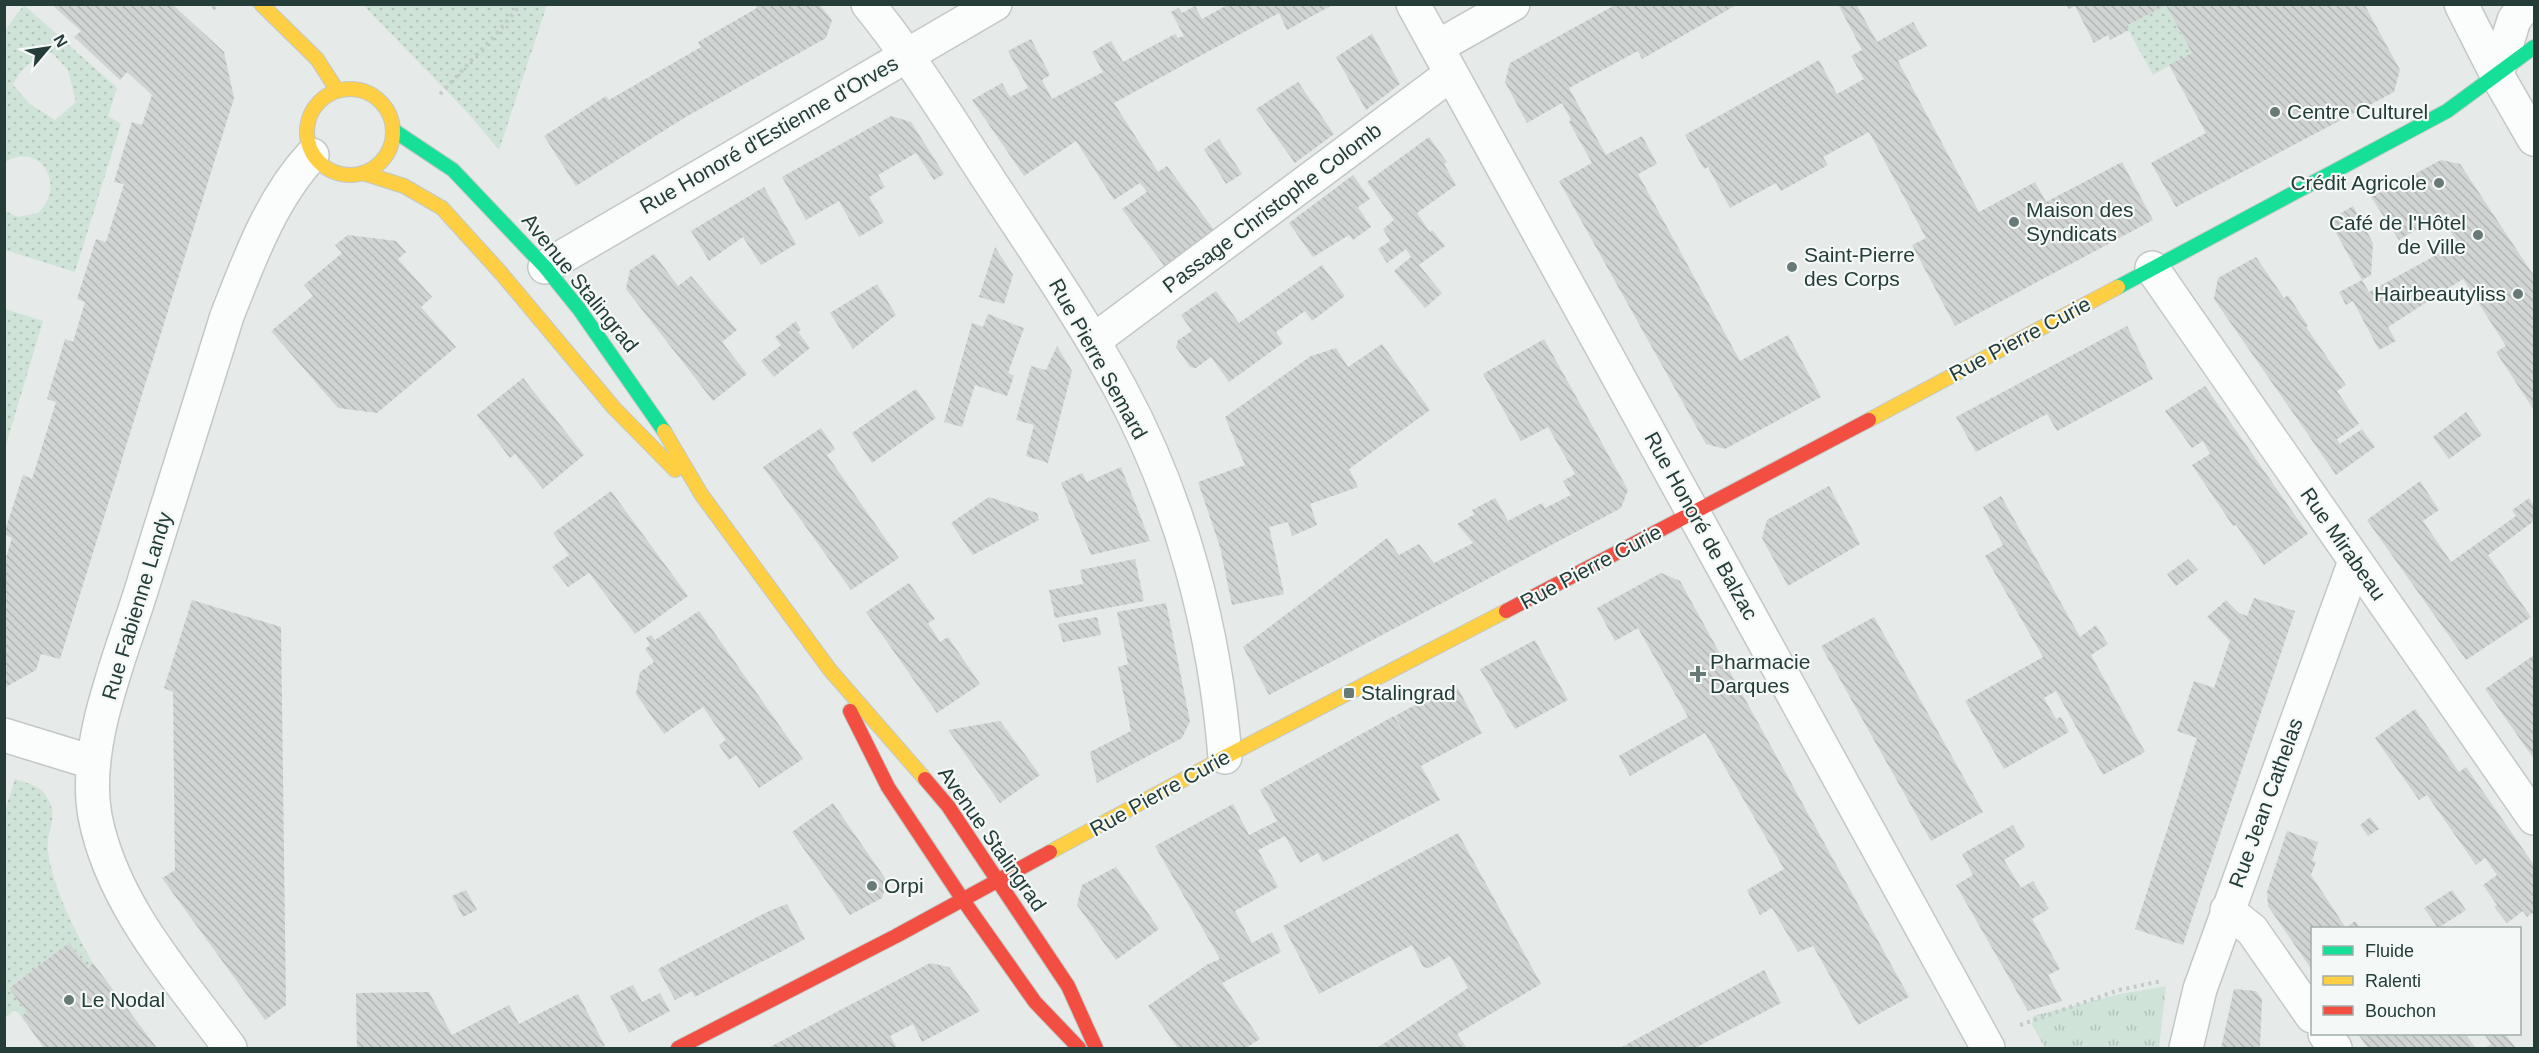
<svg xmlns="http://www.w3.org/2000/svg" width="2539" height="1053" viewBox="0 0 2539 1053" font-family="Arial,sans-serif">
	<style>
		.grass { fill: url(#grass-dots); fill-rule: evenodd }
		.park { fill: url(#park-tufts) }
		.building { fill: url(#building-back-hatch) }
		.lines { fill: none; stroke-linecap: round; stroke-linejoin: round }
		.street-casing { stroke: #c3c8c6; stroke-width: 36 }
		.fast-casing { stroke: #c2c8c6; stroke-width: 16 }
		.slow-casing { stroke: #c2c8c6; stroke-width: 16 }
		.jam-casing { stroke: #c2c8c6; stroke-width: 16 }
		.path { stroke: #c2cbc9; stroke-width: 4; stroke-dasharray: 3 4.5; stroke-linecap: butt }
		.street { stroke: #fbfcfc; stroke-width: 33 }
		.fast { stroke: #16e098; stroke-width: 14 }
		.slow { stroke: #ffcf43; stroke-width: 14 }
		.jam { stroke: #f24e42; stroke-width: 14 }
		.poi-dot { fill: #687a77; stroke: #f4f9f7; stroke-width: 2 }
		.labels { text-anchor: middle; stroke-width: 4.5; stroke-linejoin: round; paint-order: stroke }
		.poi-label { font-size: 21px; fill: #243d39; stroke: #f4f9f7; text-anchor: start }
		.street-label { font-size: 21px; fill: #243d39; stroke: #f4f9f7 }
	</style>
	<defs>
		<pattern id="grass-dots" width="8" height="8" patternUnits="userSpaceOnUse" patternTransform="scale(1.5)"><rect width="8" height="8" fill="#d0e3d8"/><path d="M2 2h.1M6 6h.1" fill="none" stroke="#b2c4ba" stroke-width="1.8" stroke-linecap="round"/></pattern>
		<pattern id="park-tufts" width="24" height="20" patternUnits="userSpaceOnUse" patternTransform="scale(1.5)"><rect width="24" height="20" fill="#d0e3d8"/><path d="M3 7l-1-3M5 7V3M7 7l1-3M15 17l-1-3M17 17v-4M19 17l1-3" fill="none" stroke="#b2c4ba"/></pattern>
		<pattern id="building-back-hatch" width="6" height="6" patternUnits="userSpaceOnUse" patternTransform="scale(1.5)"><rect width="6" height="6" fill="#d0d4d3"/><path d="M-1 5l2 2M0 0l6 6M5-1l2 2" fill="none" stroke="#b2b7b6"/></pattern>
	</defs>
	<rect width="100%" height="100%" fill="#e6ebe9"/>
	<path class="grass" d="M24 5 117 88 108 116 121 124 75 272 5 250V211L18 217 38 213C68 184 39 141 5 162V30ZM52 53 68 70 76 102 55 120 30 104 13 85C19 70 36 55 52 53Z
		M363 5H547L499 150 466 111Z
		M2166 5 2192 53 2153 75 2126 26Z
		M5 309 43 321 5 448 4 309Z
		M15 779C27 783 41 786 47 797 60 819 45 831 48 851 53 889 75 931 93 963L88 968 69 944 9 987 27 1012 21 1016 15 1010 5 1018 4 814Z"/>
	<path class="park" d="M2166 986 2159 1048H2045L2032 1025 2033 1016 2120 994Z"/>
	<path class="building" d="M51 4H172L224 52 234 98 60 659 41 654 36 670 4 688V564L12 538 4 534 23 475 32 479 56 402 47 399 65 339 73 342 85 302 77 299 96 239 106 242 124 184 114 182 132 122 142 125 152 95 127 72 120 80 74 37 81 31Z
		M755 4H819L832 20 826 38 684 118 576 186 544 136 606 96 609 100 701 47 698 42 757 8Z
		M1229 4H1334L1287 30 1279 13 1114 103 1158 172 1167 166 1214 230 1165 267 1122 209 1147 192 1140 183 1114 200 1076 141 1024 176 972 100 1002 83 1010 97 1028 88 1008 51 1031 39 1050 75 1042 80 1052 99 1103 72 1092 52 1111 41 1123 62 1175 34 1178 38 1184 36 1171 12 1178 8 1182 13 1195 6 1202 19Z
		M1617 4H1738L1642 59 1638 51 1569 88 1606 155 1642 136 1657 164 1638 174 1740 361 1788 335 1821 397 1725 449 1706 444 1559 181 1592 163 1569 122 1571 120 1562 103 1527 123 1505 82 1510 63Z
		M1838 4H1856L1877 42 1913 22 1927 46 1898 61 1979 212 2035 182 2046 202 2122 162 2153 220 1955 326 1912 245 1926 238 1869 132 1823 157 1828 165 1781 191 1776 183 1730 208 1708 167 1704 169 1685 135 1819 60 1837 94 1864 79 1851 56 1862 50Z
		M2066 4H2364L2400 70 2394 92 2176 207 2151 163 2206 133 2169 65 2192 53 2166 5 2126 26 2129 30 2110 40 2108 35 2094 43 2075 6 2069 9Z
		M1372 34 1400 84 1366 110 1336 57Z
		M1298 82 1334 134 1295 163 1256 109Z
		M891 116 911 122 944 174 934 180 916 153 878 175 885 187 869 197 884 222 859 237 839 201 806 220 782 177Z
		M1429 137 1447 162 1444 164 1456 185 1417 213 1430 232 1432 230 1445 246 1419 265 1442 293 1425 308 1394 271 1411 257 1406 249 1387 263 1378 249 1390 241 1383 229 1394 220 1367 182Z
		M1219 139 1242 174 1226 184 1204 149Z
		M2441 160 2460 164 2534 276V410L2496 352 2506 346 2463 279 2388 327 2396 341 2379 350 2353 301 2346 305 2339 292 2362 280 2329 220 2353 206 2373 243 2371 275 2362 280 2369 292 2458 243 2440 216 2399 240 2371 197Z
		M1353 175 1370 199 1358 207 1371 227 1353 240 1349 235 1313 257 1289 223Z
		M764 187 796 244 761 265 743 237 709 261 691 231Z
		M348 235 396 241 406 252 398 259 432 297 421 307 456 347 377 413 338 408 271 331 313 296 304 285 342 253 335 245Z
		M995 247 1013 275 1004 304 979 297Z
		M654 254 678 286 691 276 737 330 722 342 747 374 713 401 626 289 630 270Z
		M2256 257 2284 298 2288 295 2308 326 2306 327 2346 385 2337 391 2359 424 2337 439 2340 444 2362 429 2375 447 2336 475 2214 299 2218 278Z
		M1322 265 1345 296 1312 321 1305 311 1276 332 1283 343 1229 382 1211 357 1196 368 1190 367 1176 347 1178 340 1192 331 1181 315 1216 291 1239 323Z
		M877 284 896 315 853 349 830 313Z
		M988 314 1024 328 1008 373 1014 376 1007 396 975 385 962 427 944 422 972 323 983 327Z
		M796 321 801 330 798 332 810 348 774 377 761 361 781 345 775 337Z
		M2127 326 2153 379 2057 431 2047 414 1976 452 1956 417Z
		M1544 339 1628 490 1621 508 1269 695 1243 647 1387 538 1399 555 1419 544 1434 563 1473 543 1457 524 1475 514 1472 510 1495 498 1508 521 1542 503 1545 508 1571 495 1563 481 1575 474 1548 427 1521 441 1483 374Z
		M1382 344 1430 410 1349 469 1358 487 1310 504 1317 525 1292 536 1288 522 1269 527 1284 594 1232 605 1220 547 1198 482 1245 465 1225 417 1311 356 1336 348 1348 367Z
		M1057 346 1072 371 1048 463 1026 456 1034 425 1016 420 1031 366 1046 370Z
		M523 378 584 455 543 489 515 454 510 458 477 415Z
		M2205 386 2308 534 2264 565 2236 525 2233 526 2192 465 2210 454 2203 441 2192 448 2165 411Z
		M916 389 936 418 872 463 852 433Z
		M2466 412 2482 435 2449 459 2433 437Z
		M821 428 835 449 827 455 899 558 851 590 763 467Z
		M1121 467 1150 541 1091 555 1061 483 1082 473 1087 482Z
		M2420 481 2439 510 2423 521 2451 562 2516 516 2512 510 2529 498 2534 506V521L2488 555 2531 617 2466 660 2367 520Z
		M1829 486 1860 544 1788 586 1762 538 1767 520Z
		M611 491 688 596 635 634 589 573 568 587 552 567 569 555 553 533Z
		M2001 496 2080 637 2096 625 2108 644 2091 655 2145 752 2103 775 2056 691 2044 698 2056 719 2061 717 2069 732 2004 769 1965 701 2043 657 1985 556 2003 545 1983 507Z
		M989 497 1037 513 1039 520 973 555 951 523Z
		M1135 559 1144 601 1055 618 1049 590 1083 584 1080 570Z
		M2188 559 2198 570 2176 586 2167 574Z
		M1661 573 1680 581 1909 997 1858 1025 1813 946 1798 952 1772 908 1760 915 1747 890 1784 869 1705 733 1630 776 1619 756 1688 717 1638 628 1615 641 1597 608Z
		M909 583 935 619 928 623 940 642 948 637 980 684 937 713 866 612Z
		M2254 598 2295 611 2183 945 2135 929 2197 738 2177 731 2194 681 2214 688 2230 641 2207 617 2226 600 2239 613 2247 616Z
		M192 600 281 627 286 1005 265 1020 162 878 175 870 173 692 164 688Z
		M1166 603 1190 721 1182 738 1097 783 1090 752 1131 731 1118 667 1128 664 1117 612Z
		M699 611 803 759 759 788 736 755 729 760 719 745 726 740 703 707 664 734 636 694 640 672 654 662 645 649 650 645 646 638 651 635 655 640Z
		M1097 617 1101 635 1063 642 1058 624Z
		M1874 617 1983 812 1931 841 1821 646Z
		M1535 640 1568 700 1515 729 1480 669Z
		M2534 655V759L2485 689Z
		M1455 683 1482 733 1421 766 1440 800 1323 862 1318 853 1300 863 1285 836 1258 850 1278 887 1235 911 1252 943 1272 932 1281 952 1222 983 1260 1039 1246 1048H1178L1148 1006 1208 964 1220 959 1155 846 1233 804 1249 835 1277 821 1260 790 1394 716 1418 760 1395 716Z
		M2415 709 2459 772 2466 767 2534 865V912L2527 917 2523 911 2507 923 2494 907 2497 905 2483 885 2497 875 2485 858 2476 865 2427 795 2419 800 2375 738Z
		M1000 721 1040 775 1000 803 948 730Z
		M833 803 887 881 882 898 850 915 792 832Z
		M2370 817 2379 829 2368 836 2360 825Z
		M2013 825 2025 847 2004 860 2021 888 2033 881 2049 909 2032 919 2060 969 2048 975 2062 1001 2028 1011 1956 885 1973 875 1962 854Z
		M2287 831 2318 842 2312 861 2316 862 2311 875 2346 928 2355 921 2360 928H2312V970L2268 906 2267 892Z
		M1458 833 1541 984 1457 1034 1467 1048H1377L1468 988 1450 956 1429 968 1423 967 1412 945 1319 994 1283 926Z
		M1116 867 1159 929 1116 960 1077 905 1082 885Z
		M466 890 477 910 463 917 452 896Z
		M2452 890 2466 910 2438 928 2424 908Z
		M787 904 805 939 695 997 692 991 675 1000 658 969 769 911Z
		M69 943 88 968 93 963 157 1048H44L21 1016 27 1012 9 988Z
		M930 963 949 967 980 1011 922 1042 913 1024 890 1036 897 1048H768Z
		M1764 970 1781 1003 1695 1048H1620Z
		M633 985 642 1002 660 993 670 1011 629 1033 610 996Z
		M2234 989 2256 991 2262 999 2260 1048H2221Z
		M429 992 452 1035 509 1005 519 1024 578 994 605 1046 600 1048H357L356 993Z
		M2358 1034H2465L2476 1048H2368Z
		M2484 1034H2505L2516 1048H2485L2491 1044Z"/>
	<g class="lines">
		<g class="street-casing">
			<path id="street" d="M868 4C916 63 955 129 997 192 1039 256 1083 320 1120 388 1181 501 1215 630 1225 757
				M1413 4 1988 1048
				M2461 4 2497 75 2534 139
				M1437 47 1513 4
				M2497 75 2514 20 2526 4
				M545 267 995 4
				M2152 268 2534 818
				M1093 341 1451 74
				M4 735 92 762
				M2227 910 2252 930 2312 1016
				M2325 1034 2335 1048
				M230 1048C178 977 112 905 95 816 82 745 121 656 142 588 170 497 199 406 227 316 249 260 271 199 312 155
				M2186 1048 2200 989 2355 561"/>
		</g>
		<g class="fast-casing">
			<path id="fast" d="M393 130 453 170 545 267 579 309 664 431
				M2118 287 2447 111 2534 47"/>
		</g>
		<g class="slow-casing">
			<path id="slow" d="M261 4 317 59 337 90
				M307 132a43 43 0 1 1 86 0a43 43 0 1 1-86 0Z
				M363 173 404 186 442 208 501 273 614 408 675 470
				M1869 420 2118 287
				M664 431 701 494 830 670 925 779
				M1050 852 1225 757 1506 611"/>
		</g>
		<g class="jam-casing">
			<path id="jam" d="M1506 611 1869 420
				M850 711 888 787 963 900 1035 1002 1079 1048
				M925 779 948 806 1068 986 1096 1048
				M678 1048 896 936 1050 852"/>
		</g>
		<path class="path" d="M213 9 217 4
			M440 94 498 32 521 4
			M2020 1025 2119 990 2162 981"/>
		<use href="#street" class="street"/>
		<use href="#fast" class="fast"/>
		<use href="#slow" class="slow"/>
		<use href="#jam" class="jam"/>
	</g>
	<g class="poi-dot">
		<circle cx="2275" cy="112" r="6"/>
		<circle cx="2439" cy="183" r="6"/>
		<circle cx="2014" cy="222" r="6"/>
		<circle cx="2478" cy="235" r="6"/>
		<circle cx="1792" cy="267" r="6"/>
		<circle cx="2518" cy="294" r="6"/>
		<path d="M1695 665h6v6h6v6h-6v6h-6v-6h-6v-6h6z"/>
		<rect x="1343" y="687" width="12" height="12" rx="3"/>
		<circle cx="872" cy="886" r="6"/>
		<circle cx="69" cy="1000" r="6"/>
	</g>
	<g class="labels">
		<g class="poi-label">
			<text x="2287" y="119">Centre Culturel</text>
			<text x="2427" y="190" text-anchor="end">Crédit Agricole</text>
			<text x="2026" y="217">Maison des<tspan x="2026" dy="24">Syndicats</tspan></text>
			<text x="2466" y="230" text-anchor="end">Café de l'Hôtel<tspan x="2466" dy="24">de Ville</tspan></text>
			<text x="1804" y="262">Saint-Pierre<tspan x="1804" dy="24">des Corps</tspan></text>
			<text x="2506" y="301" text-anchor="end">Hairbeautyliss</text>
			<text x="1710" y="669">Pharmacie<tspan x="1710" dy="24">Darques</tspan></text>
			<text x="1361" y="700">Stalingrad</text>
			<text x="884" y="893">Orpi</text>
			<text x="81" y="1007">Le Nodal</text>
		</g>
		<g class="street-label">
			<text transform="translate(769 135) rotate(-30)" y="7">Rue Honoré d'Estienne d'Orves</text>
			<text transform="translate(1272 208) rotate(-37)" y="7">Passage Christophe Colomb</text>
			<text transform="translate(580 283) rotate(51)" y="7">Avenue Stalingrad</text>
			<text transform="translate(2020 339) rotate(-28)" y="7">Rue Pierre Curie</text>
			<text transform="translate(1098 359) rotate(61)" y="7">Rue Pierre Semard</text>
			<text transform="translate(1701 526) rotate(61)" y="7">Rue Honoré de Balzac</text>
			<text transform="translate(2343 544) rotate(55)" y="7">Rue Mirabeau</text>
			<text transform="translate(1591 567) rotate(-28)" y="7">Rue Pierre Curie</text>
			<text transform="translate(137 606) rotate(-73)" y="7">Rue Fabienne Landy</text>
			<text transform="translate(1160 793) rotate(-29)" y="7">Rue Pierre Curie</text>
			<text transform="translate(2266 803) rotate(-70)" y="7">Rue Jean Cathelas</text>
			<text transform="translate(992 839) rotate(55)" y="7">Avenue Stalingrad</text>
		</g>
	</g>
	<rect width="2539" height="1053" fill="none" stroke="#243d39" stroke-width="12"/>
	<rect x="2311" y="927" width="210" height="108" fill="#f4f9f7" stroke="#a1aeab" stroke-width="1.5"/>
	<rect x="2323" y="946" width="30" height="9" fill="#16e098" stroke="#a1aeab" stroke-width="1.5"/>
	<text x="2365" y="957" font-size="18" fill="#243d39">Fluide</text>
	<rect x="2323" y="976" width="30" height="9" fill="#ffcf43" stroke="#a1aeab" stroke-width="1.5"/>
	<text x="2365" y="987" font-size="18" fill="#243d39">Ralenti</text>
	<rect x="2323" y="1006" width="30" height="9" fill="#f24e42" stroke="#a1aeab" stroke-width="1.5"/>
	<text x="2365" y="1017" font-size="18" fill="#243d39">Bouchon</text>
	<g transform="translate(48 48) rotate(61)" stroke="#f4f9f7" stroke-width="4.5" paint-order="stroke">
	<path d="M0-4.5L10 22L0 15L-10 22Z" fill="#243d39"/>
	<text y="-9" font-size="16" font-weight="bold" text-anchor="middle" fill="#243d39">N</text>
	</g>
</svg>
